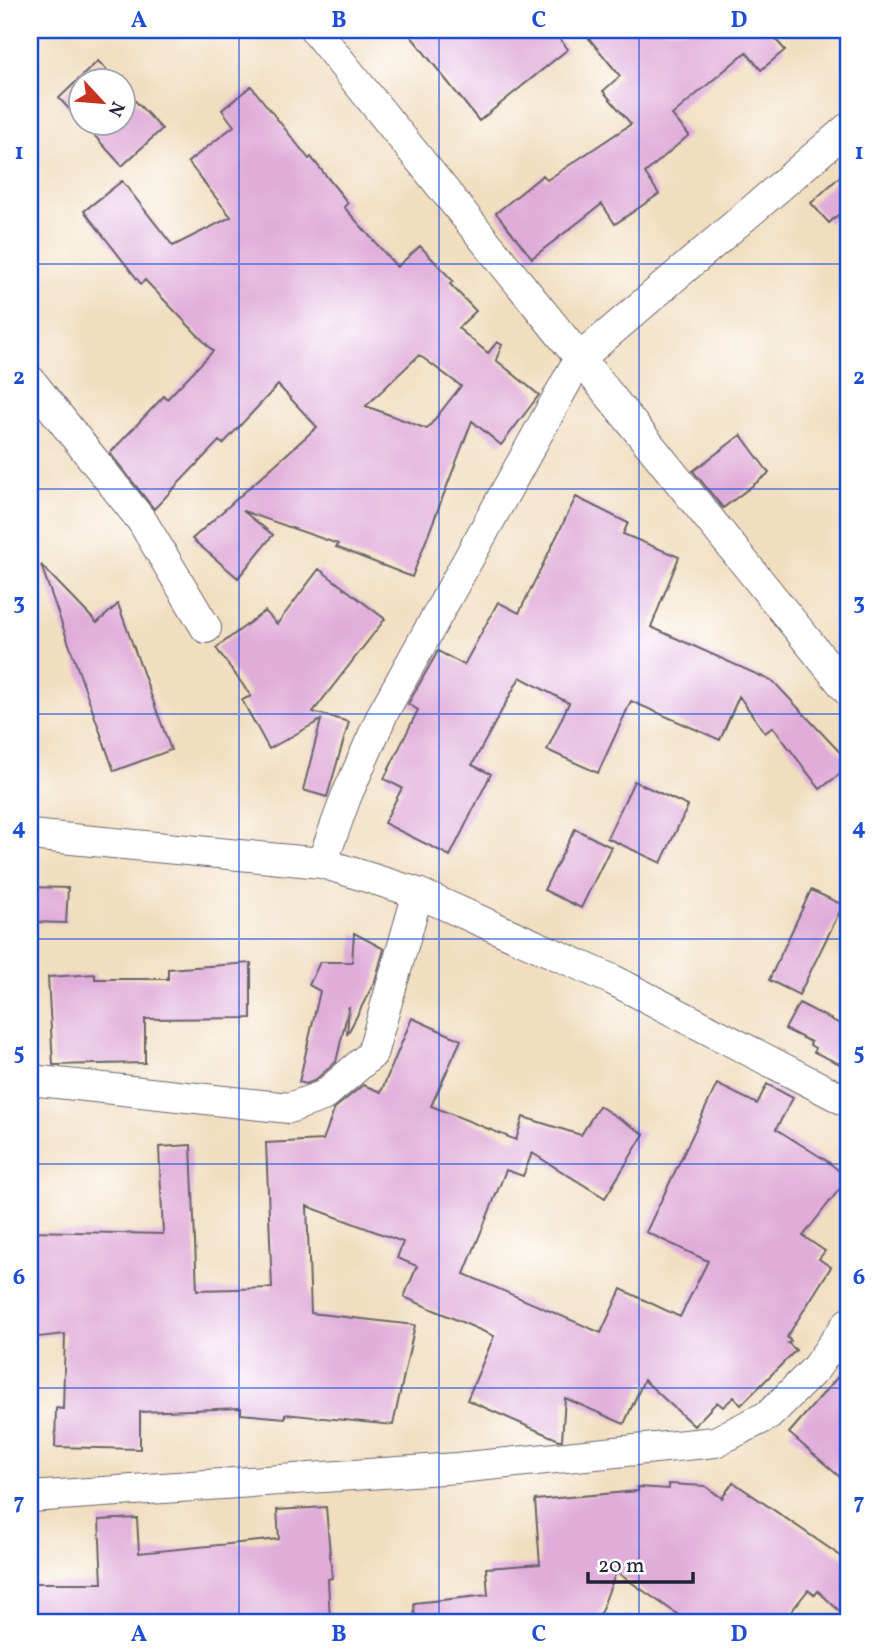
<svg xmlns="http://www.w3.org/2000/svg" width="878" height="1652" viewBox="0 0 878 1652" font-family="Vollkorn,serif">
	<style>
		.building { fill: #e0adda; fill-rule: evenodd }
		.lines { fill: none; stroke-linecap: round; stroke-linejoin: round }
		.street-casing { stroke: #6a646a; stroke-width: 32 }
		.street { stroke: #fff; stroke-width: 30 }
		.grid { fill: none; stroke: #1d4ed8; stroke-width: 2; stroke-opacity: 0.55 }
		.neatline { fill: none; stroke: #1d4ed8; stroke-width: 2.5 }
		.grid-label { font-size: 23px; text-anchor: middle; font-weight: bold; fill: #1d4ed8 }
	</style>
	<rect width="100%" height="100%" fill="#fff"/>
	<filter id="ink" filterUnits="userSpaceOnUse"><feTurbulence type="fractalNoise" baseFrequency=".0143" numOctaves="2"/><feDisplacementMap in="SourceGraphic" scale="14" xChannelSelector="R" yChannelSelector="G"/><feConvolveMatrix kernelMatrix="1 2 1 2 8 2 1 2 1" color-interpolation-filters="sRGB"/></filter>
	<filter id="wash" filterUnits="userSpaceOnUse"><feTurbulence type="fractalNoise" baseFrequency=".00686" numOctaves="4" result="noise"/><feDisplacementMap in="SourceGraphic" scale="28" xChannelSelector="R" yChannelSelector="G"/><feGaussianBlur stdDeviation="1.57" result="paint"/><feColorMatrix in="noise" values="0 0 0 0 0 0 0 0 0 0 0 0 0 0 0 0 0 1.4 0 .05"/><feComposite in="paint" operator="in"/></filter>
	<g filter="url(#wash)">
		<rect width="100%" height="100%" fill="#f1dec0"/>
		<g id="blocks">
			<path class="building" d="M406 30H552L568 49 479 121Z
				M582 30H772L769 32 785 50 761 70 746 52 672 115 689 135 645 173 659 194 615 224 602 204 532 258 496 213 543 175 547 180 631 124 603 91 620 76Z
				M98 61 116 80H80V121L59 98Z
				M251 86 309 159 311 157 348 203 344 207 397 267 420 246 453 281 450 284 476 311 458 328 488 353 497 342 502 345 496 360 539 395 501 445 472 421 412 577 336 547 338 544 243 511 273 535 238 578 192 539 317 427 278 385 223 444 219 441 154 509 110 453 164 396 167 399 213 351 145 280 141 284 84 211 122 181 173 246 231 217 188 162 234 126 222 110ZM419 355 461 386 427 429 366 406Z
				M122 87 162 129 122 166 82 122H122Z
				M848 169V206L829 223 811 203Z
				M741 435 769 473 723 508 693 471Z
				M576 497 628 523 623 534 679 557 651 627 774 682 848 761V768L820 789 773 727 765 733 739 696 720 740 631 701 598 773 547 750 569 703 520 677 472 765 491 774 450 856 384 823 402 788 384 779 418 710 408 704 438 651 464 665 498 602 519 613Z
				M41 565 97 623 118 604 171 750 114 771Z
				M319 569 385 619 313 712 349 722 327 797 303 790 321 720 269 749 242 700 251 696 216 648 265 611 277 624Z
				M634 781 688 806 661 863 607 838Z
				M575 829 611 847 581 908 544 890Z
				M30 887 68 888 66 923 30 922Z
				M811 890 843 905 799 995 769 980Z
				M354 933 384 949 375 981 347 1035 349 1006 336 1062 314 1081 306 1084 299 1082 320 991 309 985 320 962H352Z
				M251 963V1018L145 1019V1063L53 1065 48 977 95 974V979H168V969Z
				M799 1003 848 1028V1068L814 1052 815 1048 810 1045 811 1042 785 1029Z
				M412 1018 461 1040 431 1106 516 1140 523 1117 581 1135 599 1106 644 1134 605 1198 532 1153 523 1176 506 1170 464 1274 601 1333 621 1289 680 1317 708 1261 646 1232 717 1084 757 1104 767 1084 793 1098 776 1129 827 1161 848 1178 803 1236 825 1251 819 1259 831 1267 787 1337 791 1341 788 1343 796 1350 741 1405 734 1397 723 1407 717 1402 694 1426 644 1380 624 1424 565 1398 562 1440H559L467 1400 494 1336 404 1297 417 1266 397 1258 403 1242 307 1206 311 1313 415 1325 393 1425 285 1414V1418L241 1414V1408L140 1412V1449L55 1447 56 1408 63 1409 65 1334 30 1338V1231L163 1234 159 1147 191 1145 197 1290 272 1288 266 1143 323 1140 335 1108 363 1085 381 1092Z
				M848 1365V1484L789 1433Z
				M733 1482 848 1561V1619L818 1591 815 1595 808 1590 783 1622H689L616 1572 597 1622H415L414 1603 488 1595 486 1568 540 1564 535 1500 638 1491V1487L669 1489V1484L705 1486 722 1498Z
				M326 1507 332 1578 328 1579 330 1622H30V1583H102L99 1520 137 1518 139 1553 279 1539 277 1510Z"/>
		</g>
	</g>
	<g filter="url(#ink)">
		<use href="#blocks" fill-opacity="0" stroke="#6a646a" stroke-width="2"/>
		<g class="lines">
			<g class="street-casing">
				<path id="street" d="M315 30 848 691
					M30 380 142 521 206 628
					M30 835 322 863 418 893 613 980 848 1102
					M322 863 346 797 383 713 579 359 848 128
					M30 1080 289 1108 323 1096 372 1054 418 893
					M30 1497 457 1468 715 1442 769 1415 815 1369 848 1323"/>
			</g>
			<use href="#street" class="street"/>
		</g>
	</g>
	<path class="grid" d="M239 30V1622M439 30V1622M639 30V1622M30 264H848M30 489H848M30 714H848M30 939H848M30 1164H848M30 1388H848"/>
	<rect width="878" height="1652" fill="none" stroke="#fff" stroke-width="77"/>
	<g transform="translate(102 102) rotate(116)"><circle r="33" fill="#ffffff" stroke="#a7a7b1" stroke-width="2"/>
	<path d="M0-5L12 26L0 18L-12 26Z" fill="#c8321e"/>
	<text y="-10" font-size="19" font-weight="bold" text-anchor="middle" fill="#22223b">N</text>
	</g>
	<path d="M588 1572v10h105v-10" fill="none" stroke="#22223b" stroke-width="3.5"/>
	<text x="598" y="1572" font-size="21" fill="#22223b" stroke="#ffffff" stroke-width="5" paint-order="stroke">20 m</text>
	<rect x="38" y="38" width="802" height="1576" class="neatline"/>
	<g class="grid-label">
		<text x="139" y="27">A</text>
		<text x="339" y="27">B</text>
		<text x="539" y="27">C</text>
		<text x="739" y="27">D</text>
		<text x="19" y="159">1</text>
		<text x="859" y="159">1</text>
		<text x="19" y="384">2</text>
		<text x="859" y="384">2</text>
		<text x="19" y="609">3</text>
		<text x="859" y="609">3</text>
		<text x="19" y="834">4</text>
		<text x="859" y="834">4</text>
		<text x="19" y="1059">5</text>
		<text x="859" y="1059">5</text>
		<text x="19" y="1284">6</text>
		<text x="859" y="1284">6</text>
		<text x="19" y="1509">7</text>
		<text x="859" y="1509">7</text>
		<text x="139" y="1641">A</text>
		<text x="339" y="1641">B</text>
		<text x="539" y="1641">C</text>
		<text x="739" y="1641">D</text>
	</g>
</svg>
